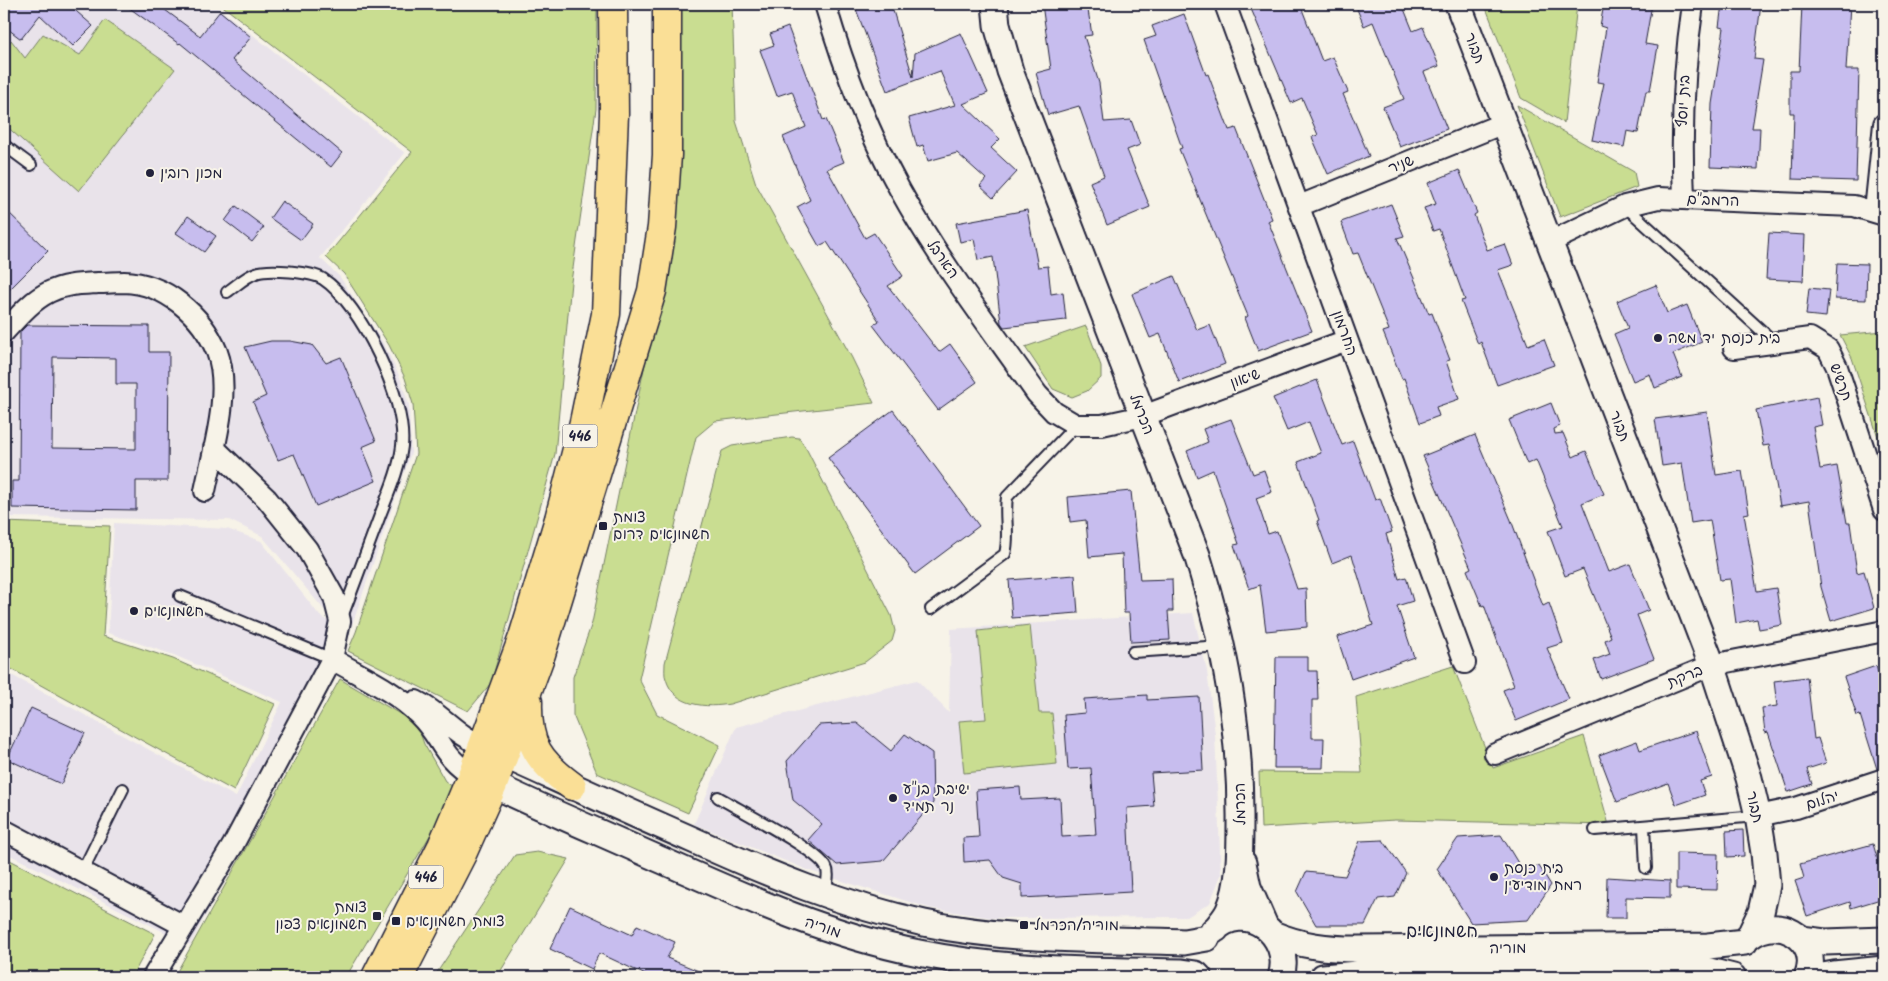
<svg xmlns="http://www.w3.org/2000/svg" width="1888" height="981" viewBox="0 0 1888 981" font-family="Kalam,'Playpen Sans Hebrew',sans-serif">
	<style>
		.built { fill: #e9e3ea }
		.green { fill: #c9dd91; stroke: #768066 }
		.building { fill: #c7bdee; stroke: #22223b; fill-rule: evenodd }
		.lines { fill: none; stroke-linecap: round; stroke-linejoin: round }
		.service-casing { stroke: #22223b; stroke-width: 14 }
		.minor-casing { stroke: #22223b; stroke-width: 24 }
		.tertiary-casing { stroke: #22223b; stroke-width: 29 }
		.primary-casing { stroke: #22223b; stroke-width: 31 }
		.service { stroke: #f7f3e8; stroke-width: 10 }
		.minor { stroke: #f7f3e8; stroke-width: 20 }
		.tertiary { stroke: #f7f3e8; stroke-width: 25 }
		.primary { stroke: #fadf96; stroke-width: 28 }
		.poi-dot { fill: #22223b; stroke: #f7f3e8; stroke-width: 2 }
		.labels { text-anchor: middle; stroke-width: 4; stroke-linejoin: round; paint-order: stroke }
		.shield { fill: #f7f3e8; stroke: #62616f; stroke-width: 1 }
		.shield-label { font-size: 14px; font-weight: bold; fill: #22223b }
		.street-label { font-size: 15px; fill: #22223b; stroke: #f7f3e8 }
		.poi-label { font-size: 15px; fill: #22223b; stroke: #f7f3e8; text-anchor: start }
		.quarter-label { font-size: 18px; fill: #22223b; stroke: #f7f3e8 }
	</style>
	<rect width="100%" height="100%" fill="#f7f3e8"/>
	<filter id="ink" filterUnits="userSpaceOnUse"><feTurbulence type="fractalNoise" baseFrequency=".02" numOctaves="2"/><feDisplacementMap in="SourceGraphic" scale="10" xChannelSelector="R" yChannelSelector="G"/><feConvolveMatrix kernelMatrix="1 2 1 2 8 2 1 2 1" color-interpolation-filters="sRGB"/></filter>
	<g filter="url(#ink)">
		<path class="built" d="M4 4H213L405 153 320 258 340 277 385 346 401 380 409 405 411 453 351 628 326 612 262 536 229 520 4 517Z
			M114 523 227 529 261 541 320 616 350 634 331 676 190 945 4 852V671L236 797 282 702 174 655 108 633Z
			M1193 613 1207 671 1215 734 1221 875 1210 903 1187 917 993 918 929 908 810 871 694 824 736 727 917 680 949 713 951 629Z"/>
		<path class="green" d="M220 4H597L596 109 571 282 555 454 491 683 468 711 348 651 356 632 416 454 413 404 405 378 389 345 344 274 326 257 412 152Z
			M671 4H732L736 121 756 184 852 358 874 403 715 421 696 437 639 679 657 714 720 745 688 813 597 773 573 715V677L592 623 658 300Z
			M1501 4H1577L1564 123 1521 98 1486 8Z
			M105 20 175 69 79 191 4 124V51L11 40 25 58 43 34 80 55Z
			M1517 105 1634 172 1637 187 1560 217Z
			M1086 326 1101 366V378L1087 391 1072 397 1053 389 1025 347Z
			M1884 331V455L1852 358 1840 335Z
			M792 437 799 438 807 450 891 615 895 631 892 641 865 662 730 704C707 708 674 707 666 679 664 675 665 668 665 663L722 451 732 446Z
			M4 522 110 526 103 636 173 659 275 704 234 791 4 665Z
			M1030 625 1039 713H1052L1057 764 964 773 959 721 986 719 978 631Z
			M1453 666 1493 768 1584 736 1609 825 1395 820 1261 828 1259 772 1362 773 1356 697Z
			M340 679 417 724 424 744 445 781 453 787 438 822 346 977H174Z
			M537 852 569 859 497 977H434L515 855Z
			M4 857 155 934 132 977H4Z"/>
		<path class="building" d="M13 4H68L93 26 73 46 40 15 21 39 4 26V16Z
			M124 4H157L200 36 220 11 251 37 232 60 342 153 331 167 180 43 179 44Z
			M854 4H891L913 77 915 53 961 33 988 93 963 104 1000 139 991 148 1017 172 993 198 980 186 986 179 957 153 928 161 923 145 917 147 909 118 955 105 940 71 887 91Z
			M1042 4H1087L1092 35 1084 36 1099 83 1104 122 1131 120 1140 145 1127 150 1150 207 1107 225 1090 182 1104 176 1079 106 1048 115 1036 73 1051 69Z
			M1249 4H1300L1322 61 1333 57 1348 92 1343 94 1369 156 1328 174 1312 137 1318 135 1302 98 1291 103Z
			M1355 4H1402L1413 31 1423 27 1439 66 1424 72 1447 129 1400 147 1383 107 1404 99 1373 22 1364 26Z
			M1604 4H1652L1645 44 1658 46 1650 91H1646L1638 133 1627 131 1624 147 1592 140 1604 83 1597 82 1606 28 1600 26Z
			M1722 4H1761L1754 59 1763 60 1752 128H1760L1758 169 1710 167 1712 104 1724 28 1719 27Z
			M1802 4H1850L1846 70H1859L1856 181 1792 179 1794 113H1790V71H1799Z
			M1184 14 1206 75 1208 74 1229 130 1236 128 1272 219 1268 221 1312 331 1258 351 1245 318 1248 316 1179 149 1182 148 1144 40 1156 36 1152 26Z
			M788 27 823 120 826 119 844 162 827 169 865 238 874 233 903 276 888 286 939 352 950 344 977 382 938 410 873 325 879 321 827 242 819 246 797 207 810 200 783 137 806 127 792 91 777 96 760 50 774 45 770 34Z
			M1459 170 1477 213 1474 215 1487 250 1505 244 1513 265 1498 270 1528 345 1544 339 1554 365 1497 385 1481 342 1478 344 1461 301 1465 300 1439 229 1433 231 1424 208 1436 204 1428 183Z
			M282 201 313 224 301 240 270 218Z
			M1391 204 1404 236 1397 238 1429 314 1432 313 1450 360 1446 361 1459 399 1436 407 1439 416 1420 423 1404 378 1402 379 1383 332 1389 330 1358 253 1353 254 1341 222Z
			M236 206 264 227 252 242 225 221Z
			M4 208 48 251 4 295Z
			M1027 210 1038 267 1048 266 1051 294 1063 292 1066 320 1004 327 1001 323 993 257 978 260 974 239 960 242 956 223Z
			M188 216 216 236 204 252 176 233Z
			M1769 233 1805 235 1803 281 1766 279Z
			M1837 263 1867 264 1866 300 1835 299Z
			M1174 276 1197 330 1210 325 1225 364 1179 382 1160 334 1150 338 1132 294Z
			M1656 285 1667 313 1687 305 1702 342 1673 354 1682 377 1655 388 1650 374 1633 381 1614 334 1628 328 1617 301Z
			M1809 288 1829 290 1826 317 1806 315Z
			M27 325 149 326V352H169L168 481H136V510L12 508V481H19L20 332ZM53 357 116 358V384H136V449L52 448Z
			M271 341H290L312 345 326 363 341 357 376 441 362 447 376 481 316 506 294 454 278 460 253 402 266 396 245 347Z
			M1317 380 1342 445 1353 441 1375 500 1380 498 1392 532 1386 534 1399 579 1406 577 1413 601 1397 606 1414 657 1351 679 1337 637 1373 625 1352 555 1332 563 1317 521 1319 520 1298 462 1321 453 1309 422 1287 431 1273 398Z
			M1817 397 1822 425 1813 427 1820 469 1837 466 1847 523H1850L1857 573 1864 571 1874 608 1831 621 1821 587 1809 501 1780 506 1769 445 1763 446 1756 410Z
			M1551 403 1560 426 1554 429 1555 434 1563 433 1573 457 1586 451 1604 494 1582 503 1609 572 1630 564 1649 610 1637 615 1654 659 1601 679 1594 660 1610 654 1605 640 1611 637 1583 569 1565 576 1548 531 1563 526 1536 460 1527 464 1509 420Z
			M893 410 979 526 915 574 828 458Z
			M1707 412 1716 475 1742 471 1749 513 1744 514 1757 591 1776 588 1782 625 1759 629 1757 619 1736 623 1730 579 1720 580 1710 520 1691 523 1682 463 1662 466 1655 419Z
			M1231 419 1253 474 1264 470 1272 492 1256 498 1268 534 1277 531 1297 589 1306 588 1307 627 1266 631 1260 585 1249 589 1234 545 1239 544 1213 470 1197 477 1187 451 1208 442 1203 429Z
			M1475 435 1511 520 1543 606 1549 603 1563 643 1547 648 1569 699 1516 721 1503 690 1514 686 1484 605 1482 606 1467 570 1471 568 1423 456Z
			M1131 491 1140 580 1172 579 1173 611H1168L1170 640 1131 642 1129 613H1124L1122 554 1089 557 1086 520 1070 522 1068 497Z
			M1075 575 1078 613 1012 618 1009 580Z
			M1276 657H1308V671H1317L1318 700H1312V738H1324L1323 768H1274Z
			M1876 666 1884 689V767L1877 769 1860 715 1857 716 1844 677Z
			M1807 677 1814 739 1818 738 1826 763 1807 769 1812 784 1788 792 1768 732 1765 733 1762 708 1777 706 1774 681Z
			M1147 695V700L1199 697 1203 770 1151 773 1154 806 1127 808 1131 892 1022 898V884L1003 878 990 860 964 862 963 838 979 837 976 790 1020 787 1021 800 1060 798 1062 837 1096 835 1091 768 1068 769 1064 715 1085 713 1084 699Z
			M31 708 85 733 61 784 7 759Z
			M857 723 891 751 905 734 932 753 933 803 883 861 837 865 808 840 822 824 793 800 787 761 819 725Z
			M1696 731 1712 777 1700 781 1705 795 1676 805 1668 783 1617 802 1599 755 1637 741 1640 750Z
			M1743 830 1744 856 1727 857 1726 831Z
			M1501 835 1521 868 1539 866 1551 885 1528 920 1471 923 1437 869 1458 838Z
			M1383 840 1406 873 1395 897 1378 899 1365 925H1316L1297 892 1306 872 1345 876 1360 841Z
			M1873 844 1884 880V898L1851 908 1850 902 1807 916 1795 881 1804 878 1800 864Z
			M1676 853 1718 854 1717 890 1676 889Z
			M1607 877 1670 881V898L1626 897V918H1606Z
			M570 906 632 935 637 925 675 942 667 958 713 977H650L599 953 592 969 550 949Z"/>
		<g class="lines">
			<g class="service-casing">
				<path id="service" d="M4 145 31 165
					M1625 206 1774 342
					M227 292C236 286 246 276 256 273 268 268 312 272 323 279 361 304 407 400 402 446 399 471 388 494 379 518 367 551 354 584 342 617
					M180 596 332 659
					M931 609 1005 554C1010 535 1004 516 1007 497L1076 425
					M1133 652 1222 646
					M718 797C739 810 816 849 826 867 830 874 826 886 825 894
					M1644 826 1646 868
					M1595 830 1757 816
					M82 872 123 789"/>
			</g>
			<g class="minor-casing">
				<path id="minor" d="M825 4C843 65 869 134 900 190 939 261 990 327 1037 394L1054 412 1076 425H1102L1143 416 1347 340
					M1225 4 1465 663
					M1684 198C1681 131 1683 70 1693 4
					M1299 206 1504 123
					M1875 211 1884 124
					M1550 242 1625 206 1658 198 1854 206 1884 215
					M4 332C18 317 31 301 49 292 65 284 81 284 98 283 106 283 116 282 124 282 165 283 202 315 217 352 232 391 213 451 205 491
					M1734 348 1810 338 1828 349 1837 367 1884 510
					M332 659C361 676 395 691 419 715 442 737 441 757 472 775
					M416 701C441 713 457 736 483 746
					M1495 754 1712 665 1884 631
					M1758 816 1796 808 1884 779
					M4 830 184 926
					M153 977 233 845 332 659 340 621 334 597 307 549 267 499 214 448"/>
			</g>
			<g class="tertiary-casing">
				<path id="tertiary" d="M995 4 997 25 1010 71 1197 555C1225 645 1241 729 1240 824 1240 851 1240 885 1229 910 1226 917 1220 923 1216 929
					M1458 4 1712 665 1749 778 1758 816 1764 853 1767 885 1761 912 1750 935
					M486 747C555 778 624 810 693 840 768 874 843 905 924 923 1009 941 1098 939 1184 942L1207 938
					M475 776C532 804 592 829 650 855 738 894 824 934 919 953 1005 971 1094 970 1182 972L1196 974 1199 977
					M1243 863 1248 887 1265 926
					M1213 931C1245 898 1294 935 1281 977
					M1273 934C1301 946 1328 949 1358 949L1708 946 1745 942
					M1801 939 1825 942 1884 940
					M1744 942C1772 910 1824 937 1807 977
					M1323 977 1357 974 1709 971 1733 977
					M1817 977 1834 974 1884 969"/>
			</g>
			<g class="primary-casing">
				<path id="primary" d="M528 702C527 745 538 761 572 786
					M376 977 442 846 472 775 523 637 559 519 584 422 606 314 614 114 613 4
					M399 977 462 854 493 785 541 654 652 291 662 227 667 155V4"/>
			</g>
			<use href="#service" class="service"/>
			<use href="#minor" class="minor"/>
			<use href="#tertiary" class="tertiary"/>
			<use href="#primary" class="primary"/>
		</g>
	</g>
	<g class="poi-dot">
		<circle cx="150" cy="173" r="5"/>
		<circle cx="1658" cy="338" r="5"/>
		<rect x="598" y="521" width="10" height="10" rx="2.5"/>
		<circle cx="134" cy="611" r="5"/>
		<circle cx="893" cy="798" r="5"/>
		<circle cx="1494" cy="877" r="5"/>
		<rect x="372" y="911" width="10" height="10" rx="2.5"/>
		<rect x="391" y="916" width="10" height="10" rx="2.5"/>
		<rect x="1019" y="920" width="10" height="10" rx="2.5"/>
	</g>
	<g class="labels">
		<g class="shield">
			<rect x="562.5" y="424.5" width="35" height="23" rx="4"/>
			<rect x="408.5" y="865.5" width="35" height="23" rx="4"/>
		</g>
		<g class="shield-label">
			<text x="580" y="441">446</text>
			<text x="426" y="882">446</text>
		</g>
		<g class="street-label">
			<text transform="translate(1475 48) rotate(69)" y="5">תבור</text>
			<text transform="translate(1683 101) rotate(-87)" y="5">בית יוסף</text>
			<text transform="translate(1401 164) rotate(-22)" y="5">שניר</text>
			<text transform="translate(1713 200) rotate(2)" y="5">הרמב"ם</text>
			<text transform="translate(943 259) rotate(55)" y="5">הארבל</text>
			<text transform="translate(1345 333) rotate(70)" y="5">החרמון</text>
			<text transform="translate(1245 378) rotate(-20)" y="5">שיאון</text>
			<text transform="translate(1841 382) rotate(70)" y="5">תרשיש</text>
			<text transform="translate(1142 414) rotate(69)" y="5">הכרמל</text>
			<text transform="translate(1620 426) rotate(69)" y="5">תבור</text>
			<text transform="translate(1685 676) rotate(-22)" y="5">ברקת</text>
			<text transform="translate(1822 800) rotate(-18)" y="5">יהלום</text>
			<text transform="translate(1240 804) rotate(-91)" y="5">הכרמל</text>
			<text transform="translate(1755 807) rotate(77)" y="5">תבור</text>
			<text transform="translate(823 927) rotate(19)" y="5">מוריה</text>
			<text transform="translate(1508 948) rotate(-1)" y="5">מוריה</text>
		</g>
		<g class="poi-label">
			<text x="160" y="178">מכון רובין</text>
			<text x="1668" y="343">בית כנסת יד משה</text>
			<text x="613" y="522">צומת<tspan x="613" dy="17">חשמונאים דרום</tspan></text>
			<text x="144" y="616">חשמונאים</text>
			<text x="903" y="794">ישיבת בנ"ע<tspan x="903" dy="17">נר תמיד</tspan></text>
			<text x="1504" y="873">בית כנסת<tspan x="1504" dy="17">רמת מודיעין</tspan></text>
			<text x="367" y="912" text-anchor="end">צומת<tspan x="367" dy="17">חשמונאים צפון</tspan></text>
			<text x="406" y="926">צומת חשמונאים</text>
			<text x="1034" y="930">מוריה/הכרמל</text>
		</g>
		<g class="quarter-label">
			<text x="1442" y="937">חשמונאים</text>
		</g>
	</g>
	<rect width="1888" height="981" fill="none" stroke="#f7f3e8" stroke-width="20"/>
	<rect x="10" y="10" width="1868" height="961" fill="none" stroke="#22223b" stroke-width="2" filter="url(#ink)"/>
</svg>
